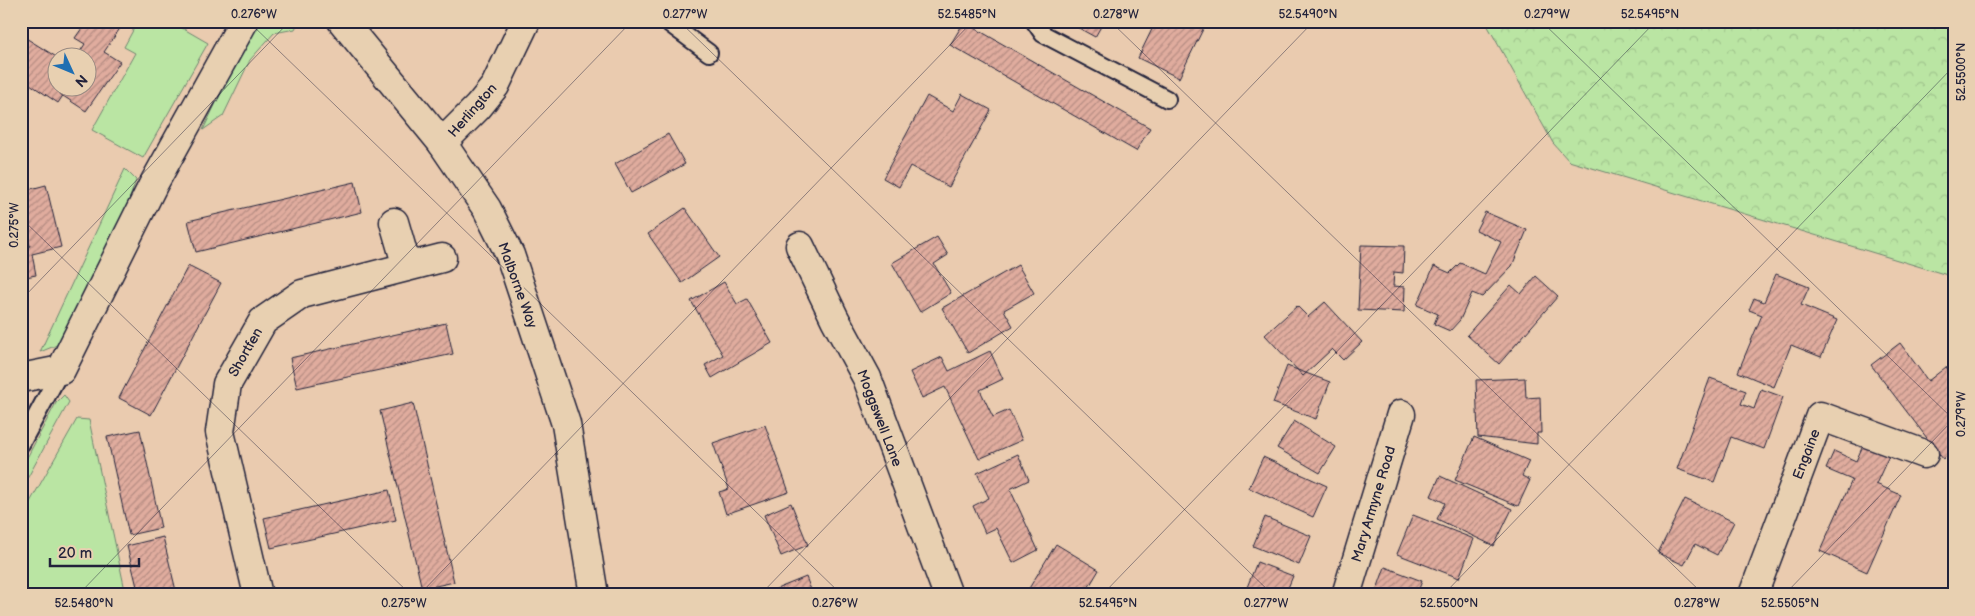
<svg xmlns="http://www.w3.org/2000/svg" width="1975" height="616" viewBox="0 0 1975 616" font-family="'Balsamiq Sans',sans-serif">
	<style>
		.grass { fill: #bae5a3; stroke: #6e846f }
		.park { fill: url(#park-crowns); stroke: #6e846f }
		.building { fill: url(#building-hatch); stroke: #22223b }
		.lines { fill: none; stroke-linecap: round; stroke-linejoin: round }
		.service-casing { stroke: #22223b; stroke-width: 20 }
		.minor-casing { stroke: #22223b; stroke-width: 31 }
		.tertiary-casing { stroke: #22223b; stroke-width: 31 }
		.service { stroke: #e8d0b1; stroke-width: 16 }
		.minor { stroke: #e8d0b1; stroke-width: 28 }
		.tertiary { stroke: #e8d0b1; stroke-width: 28 }
		.ticks { fill: none; stroke: #22223b; stroke-width: 1; stroke-opacity: 0.45 }
		.labels { text-anchor: middle; stroke-width: 5; stroke-linejoin: round; paint-order: stroke }
		.street-label { font-size: 14px; fill: #22223b; stroke: #e8d0b1 }
		.neatline { fill: none; stroke: #22223b; stroke-width: 2 }
		.ticks-label { font-size: 12px; text-anchor: middle; fill: #22223b }
	</style>
	<defs>
		<pattern id="park-crowns" width="20" height="18" patternUnits="userSpaceOnUse" patternTransform="scale(1.25)"><rect width="20" height="18" fill="#bae5a3"/><path d="M2 6a3 3 0 1 1 6 0M12 15a3 3 0 1 1 6 0" fill="none" stroke="#a0c48d"/></pattern>
		<pattern id="building-hatch" width="6" height="6" patternUnits="userSpaceOnUse" patternTransform="scale(1.25)"><rect width="6" height="6" fill="#e0ac9e"/><path d="M-1 1l2-2M0 6l6-6M5 7l2-2" fill="none" stroke="#b58c82"/></pattern>
	</defs>
	<rect width="100%" height="100%" fill="#eacbaf"/>
	<filter id="ink" filterUnits="userSpaceOnUse"><feTurbulence type="fractalNoise" baseFrequency=".02" numOctaves="2"/><feDisplacementMap in="SourceGraphic" scale="10" xChannelSelector="R" yChannelSelector="G"/><feConvolveMatrix kernelMatrix="1 2 1 2 8 2 1 2 1" color-interpolation-filters="sRGB"/></filter>
	<g filter="url(#ink)">
		<path class="grass" d="M138 21H170L208 43 143 158 92 130 135 53 124 47Z
			M260 21H299L295 29 274 33 250 60 223 116 203 130 255 22Z
			M125 169 136 180 125 212 57 345 40 352Z
			M64 395 69 402 21 490V469L56 403Z
			M77 419 89 420 126 595H21V518Z"/>
		<path class="park" d="M1485 21H1954V277L1569 161 1553 143Z"/>
		<path class="building" d="M87 21H125L104 52 120 62 86 111 60 94 64 88H88V58H76L85 44 75 38Z
			M1066 21H1104L1095 37Z
			M1156 21H1207L1179 78 1138 58Z
			M964 22 1150 128 1136 151 950 45Z
			M21 35 58 58V88H68L58 103 21 78Z
			M962 94 991 110 949 187 910 166 899 187 883 178 927 96 953 111Z
			M668 134 685 164 631 193 615 164Z
			M21 164 27 190 46 185 61 247 32 254 36 275 21 278V248L30 246 21 211Z
			M355 182 362 212 196 252 188 221Z
			M685 208 719 257 682 283 648 234Z
			M1485 212 1527 230 1512 266 1482 297 1472 293 1460 320 1450 331 1434 324 1438 314 1417 305 1434 266 1450 273 1460 263 1485 274 1501 242 1476 230Z
			M937 237 948 255 934 264 951 293 920 312 892 263Z
			M1361 245 1404 246 1403 273 1394 272 1393 286 1405 287 1404 312 1358 310Z
			M1018 265 1034 293 1004 310 1013 326 968 353 942 308Z
			M188 266 221 283 151 415 119 398Z
			M1776 274 1809 287 1801 305 1837 320 1821 357 1791 345 1774 387 1738 372 1762 315 1749 310 1754 298 1764 302Z
			M1536 276 1558 296 1499 364 1467 335 1511 285 1521 294Z
			M724 282 737 304 747 299 772 343 712 378 705 365 723 355 691 301Z
			M1325 302 1362 342 1343 360 1332 349 1303 376 1265 335 1297 306 1308 317Z
			M446 323 453 354 297 388 290 358Z
			M1900 343 1928 381 1946 367 1954 377V415L1951 418 1954 422V451L1943 459 1871 365Z
			M990 351 1003 379 980 390 993 417 1009 410 1022 440 979 459 945 387 922 398 910 372 942 357 949 371Z
			M1287 366 1330 382 1316 419 1273 403Z
			M1525 378 1526 398 1540 397 1541 433H1537V444L1478 437 1476 380Z
			M1710 378 1746 391 1741 404 1754 409 1761 389 1783 397 1764 449 1731 437 1714 482 1677 469Z
			M413 403 454 582 422 589 380 411Z
			M1294 421 1336 447 1320 473 1277 448Z
			M765 425 789 492 726 514 719 492 729 489 713 443Z
			M140 430 161 528 129 535 107 437Z
			M1868 435 1893 447 1876 484 1901 495 1867 572 1820 551 1852 480 1826 469 1834 451 1856 461Z
			M1474 437 1529 461 1522 476 1530 480 1518 506 1455 480Z
			M1018 454 1029 480 1010 489 1038 550 1013 563 996 528 985 533 973 506 989 498 977 473Z
			M1263 457 1327 486 1313 517 1249 488Z
			M1440 476 1512 509 1494 546 1437 519 1445 503 1431 496Z
			M389 490 396 520 271 548 264 518Z
			M1685 499 1734 522 1717 555 1695 544 1684 565 1658 553Z
			M791 503 808 545 781 556 764 515Z
			M1413 515 1474 539 1459 578 1397 554Z
			M1265 517 1311 536 1299 565 1253 546Z
			M163 537 177 595H139L127 546Z
			M1056 544 1099 570 1084 595H1025Z
			M1257 562 1293 576 1285 595H1244Z
			M1385 567 1422 581 1417 594 1419 595H1375Z
			M806 577 813 595H765L764 594Z"/>
		<g class="lines">
			<g class="service-casing">
				<path id="service" d="M666 21 709 53
					M1034 21 1043 34 1167 99
					M21 444 61 370"/>
			</g>
			<g class="minor-casing">
				<path id="minor" d="M442 143 478 107 495 86 526 21
					M394 222 407 267
					M800 246 835 319 867 378 948 595
					M21 378 61 370 153 185 244 21
					M258 595 220 432 227 384 263 321 302 294 442 258
					M1346 595 1401 414
					M1753 595 1820 416 1924 454"/>
			</g>
			<g class="tertiary-casing">
				<path id="tertiary" d="M342 21 442 143 487 209 510 255 566 424 594 595"/>
			</g>
			<use href="#service" class="service"/>
			<use href="#minor" class="minor"/>
			<use href="#tertiary" class="tertiary"/>
		</g>
	</g>
	<path class="ticks" d="M248 21 842 595M679 21 1273 595M1110 21 1704 595M1541 21 1954 420M21 218 411 595M21 300 290 21M78 595 632 21M419 595 973 21M760 595 1314 21M1102 595 1656 21M1443 595 1954 66M1784 595 1954 419"/>
	<g class="labels">
		<g class="street-label">
			<text transform="translate(472 110) rotate(-49)" y="5">Herlington</text>
			<text transform="translate(518 285) rotate(70)" y="5">Malborne Way</text>
			<text transform="translate(245 352) rotate(-60)" y="5">Shortfen</text>
			<text transform="translate(880 418) rotate(69)" y="5">Moggswell Lane</text>
			<text transform="translate(1806 454) rotate(-69)" y="5">Engaine</text>
			<text transform="translate(1373 504) rotate(-73)" y="5">Mary Armyne Road</text>
		</g>
	</g>
	<rect width="1975" height="616" fill="none" stroke="#e8d0b1" stroke-width="55"/>
	<g transform="translate(72 72) rotate(134)"><circle r="24" fill="#e8d0b1" stroke="#998a82"/>
	<path d="M0-4L9 19L0 12L-9 19Z" fill="#1f6fb2"/>
	<text y="-8" font-size="14" font-weight="bold" text-anchor="middle" fill="#22223b">N</text>
	</g>
	<path d="M50 558v8h89v-8" fill="none" stroke="#22223b" stroke-width="2.5"/>
	<text x="58" y="558" font-size="15" fill="#22223b" stroke="#e8d0b1" stroke-width="4" paint-order="stroke">20 m</text>
	<rect x="28" y="28" width="1920" height="560" class="neatline"/>
	<g class="ticks-label">
		<text x="254" y="18">0.276°W</text>
		<text x="685" y="18">0.277°W</text>
		<text x="967" y="18">52.5485°N</text>
		<text x="1116" y="18">0.278°W</text>
		<text x="1308" y="18">52.5490°N</text>
		<text x="1547" y="18">0.279°W</text>
		<text x="1650" y="18">52.5495°N</text>
		<text transform="translate(1961 72) rotate(-90)" y="4">52.5500°N</text>
		<text transform="translate(14 225) rotate(-90)" y="4">0.275°W</text>
		<text transform="translate(1961 414) rotate(-90)" y="4">0.279°W</text>
		<text x="84" y="607">52.5480°N</text>
		<text x="404" y="607">0.275°W</text>
		<text x="835" y="607">0.276°W</text>
		<text x="1108" y="607">52.5495°N</text>
		<text x="1266" y="607">0.277°W</text>
		<text x="1449" y="607">52.5500°N</text>
		<text x="1697" y="607">0.278°W</text>
		<text x="1790" y="607">52.5505°N</text>
	</g>
</svg>
